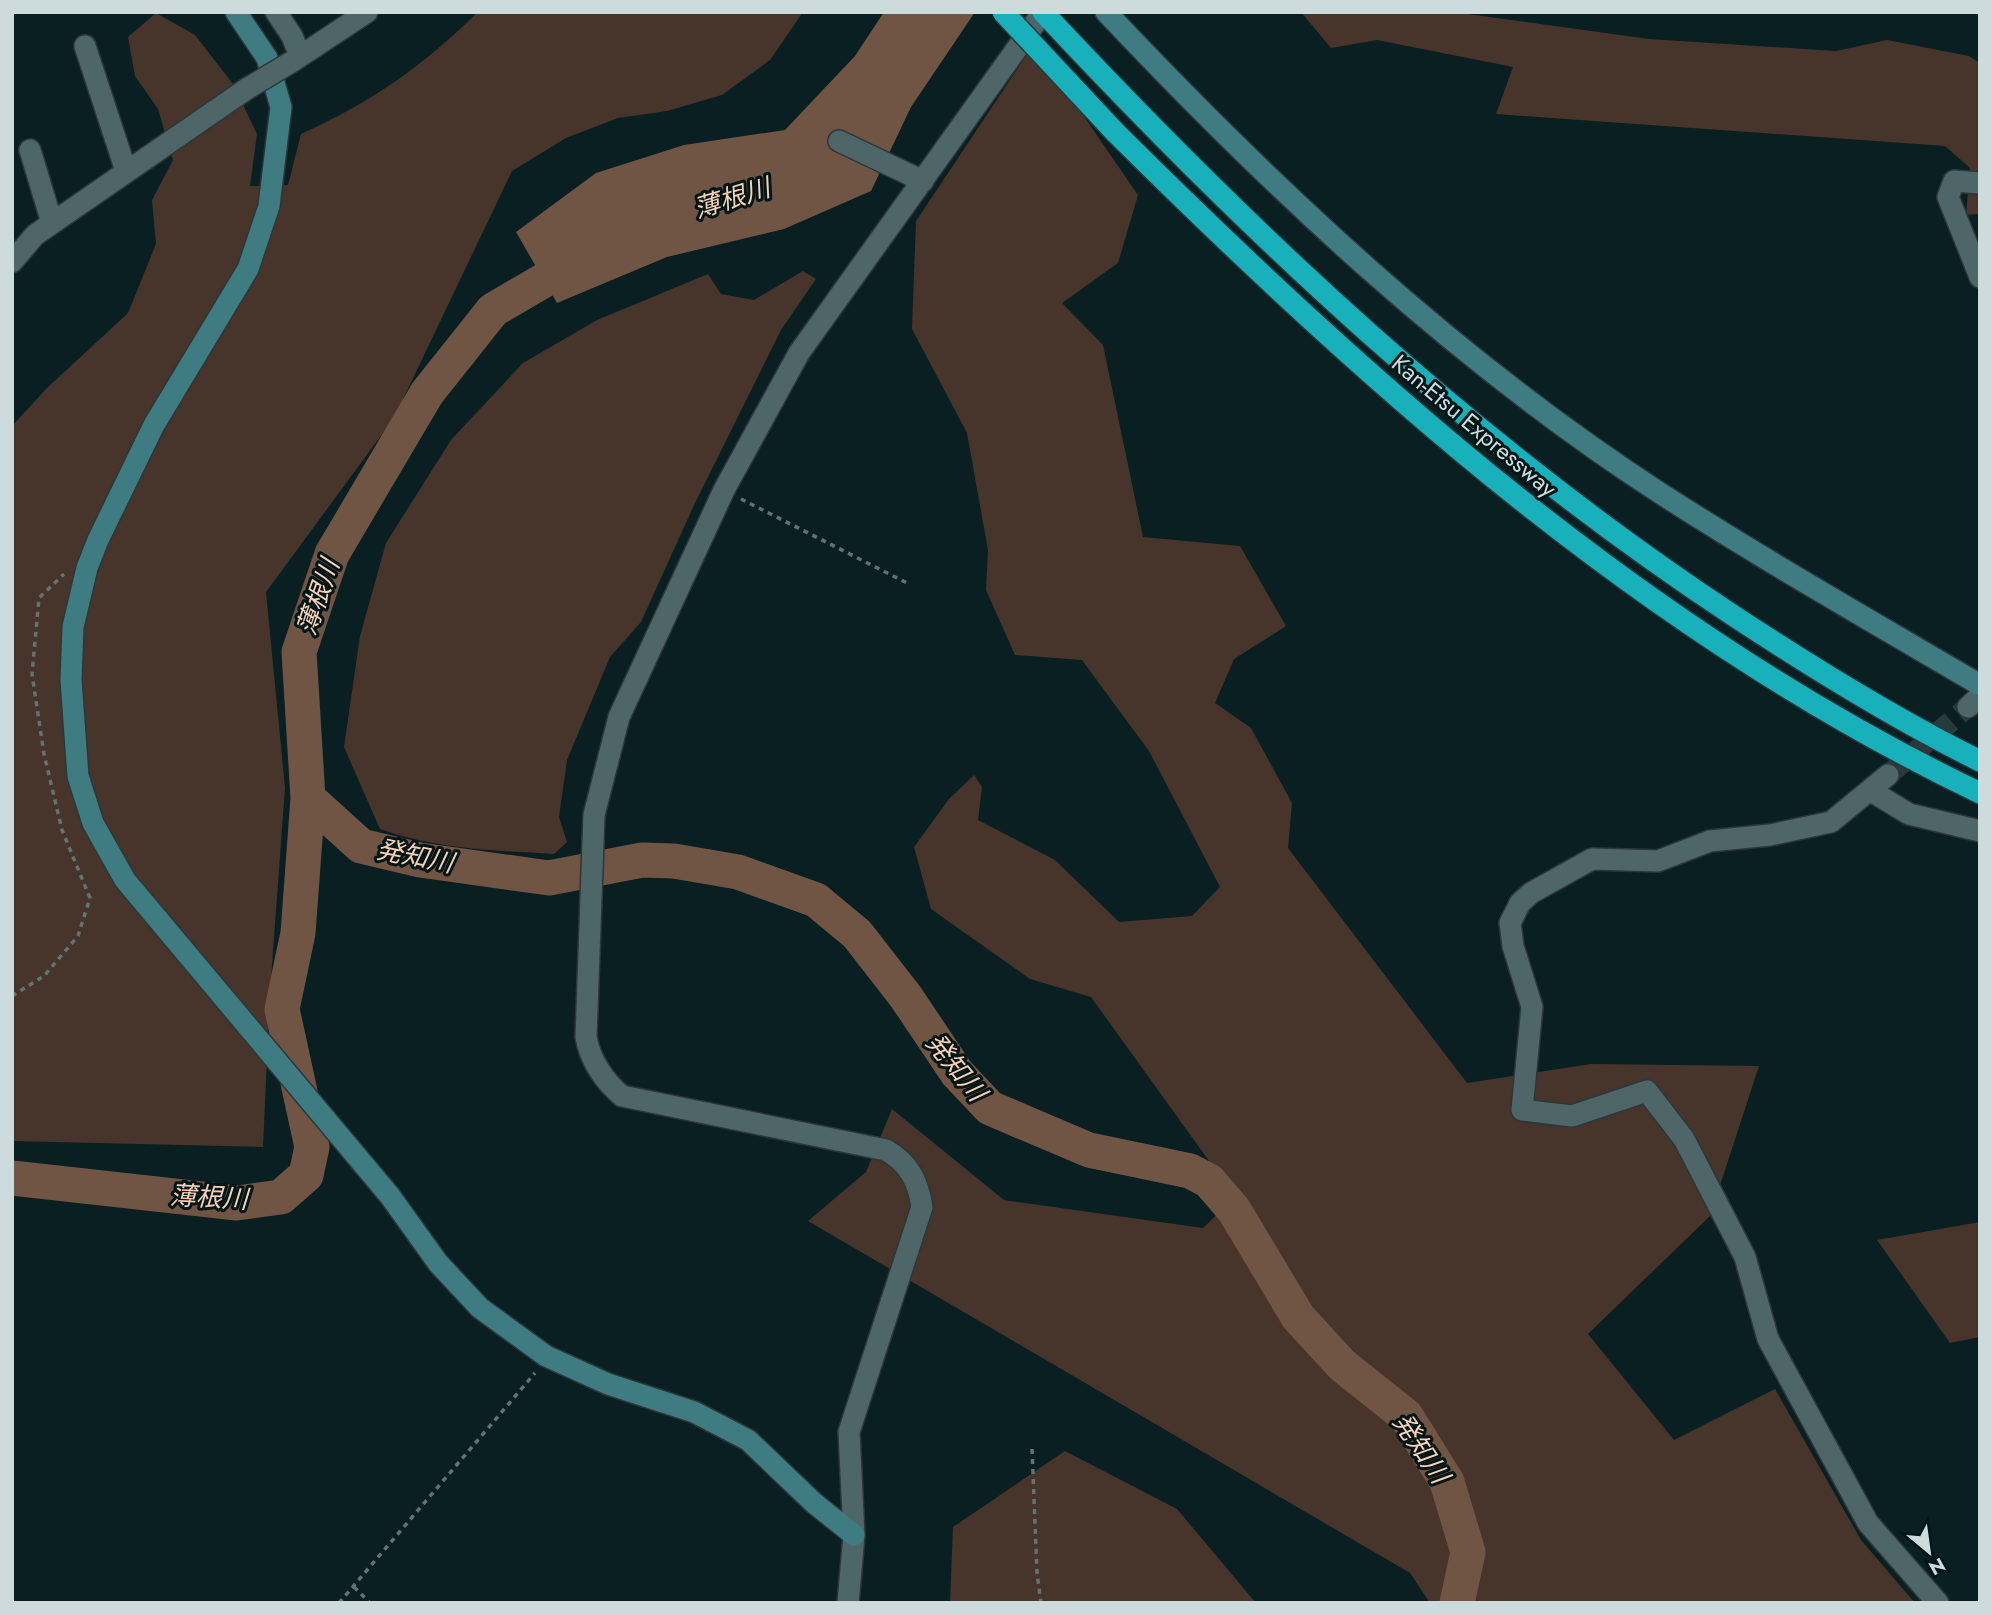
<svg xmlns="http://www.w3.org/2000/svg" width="1992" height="1615" viewBox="0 0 1992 1615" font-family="Jost,'Noto Sans JP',sans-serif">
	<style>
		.green { fill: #47352b }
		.water { fill: #705545 }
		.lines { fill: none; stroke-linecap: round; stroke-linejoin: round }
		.river { stroke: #705545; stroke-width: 35 }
		.street-tunnel { stroke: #273b3d; stroke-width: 21; stroke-dasharray: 21 10; stroke-linecap: butt }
		.street-casing { stroke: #2d3739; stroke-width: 24 }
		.secondary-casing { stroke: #2d3739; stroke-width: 24 }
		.highway-casing { stroke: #2d3739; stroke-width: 24 }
		.path { stroke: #617374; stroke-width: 3.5; stroke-dasharray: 5 5; stroke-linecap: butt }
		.street { stroke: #4f6668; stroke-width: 21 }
		.secondary { stroke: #3e7c81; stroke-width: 21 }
		.highway { stroke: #17b0bb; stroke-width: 21 }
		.street-bridge-casing { stroke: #2d3739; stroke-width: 24; stroke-linecap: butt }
		.highway-bridge-casing { stroke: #2d3739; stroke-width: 24; stroke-linecap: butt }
		.street-bridge { stroke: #4f6668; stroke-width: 21 }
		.highway-bridge { stroke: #17b0bb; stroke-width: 21 }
		.labels { text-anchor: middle; stroke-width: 6; stroke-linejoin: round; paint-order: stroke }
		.street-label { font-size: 24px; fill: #cedbdc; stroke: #021618 }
		.water-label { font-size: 26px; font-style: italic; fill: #f9cfb6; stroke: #021618 }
	</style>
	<rect width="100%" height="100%" fill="#0a1f21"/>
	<path class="green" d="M478 12H803L770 60 722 95 667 111 618 118 566 138 512 171 394 418 266 592 285 788 270 992 263 1147 12 1141V426L47 388 128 313 156 244 152 200 173 160 158 109 135 76 128 37 156 13 195 35 233 84 257 134 250 186 288 185 301 134C375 100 420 68 478 12Z
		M1301 12H1453L1649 39 1836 51 1887 40 1969 56 1980 63V214L1966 215 1970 168 1945 146 1496 114 1513 67 1377 40 1331 48Z
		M1034 44 1138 195 1118 263 1062 303 1103 345 1143 537 1240 546 1286 626 1234 659 1215 703 1251 728 1292 803 1288 848 1467 1083 1591 1064 1759 1066 1710 1216 1588 1334 1674 1440 1775 1389 1861 1540 1915 1603H1430L1410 1573 808 1221 866 1172 892 1109 1004 1200 1203 1228 1235 1197 1091 997 1030 979 931 909 914 847 949 799 974 775 982 787 978 820 1055 860 1119 922 1192 916 1220 887 1149 751 1082 660 1015 655 986 590 988 550 967 433 912 329 916 221Z
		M803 271 816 279 781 330 695 503 641 622 610 657 567 760 559 817 567 842 554 854C492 850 440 850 380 829L344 747 360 636 386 543 451 440 523 363 597 320 708 274 721 294 754 300Z
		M1980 1222V1337L1950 1343 1877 1240Z
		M1065 1451 1177 1509 1256 1603H950L953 1527Z"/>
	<path class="water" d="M884 12H975L911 107 871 191 784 229 667 257 557 303 516 232 596 173 684 145 785 130 855 56Z"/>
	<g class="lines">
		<path class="river" d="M308 798 361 846 420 860 549 878 642 860 674 861 738 872 816 900 857 934 906 997 957 1073 990 1108 1089 1150 1190 1171 1209 1181 1234 1210 1298 1317 1342 1365 1406 1416 1447 1482 1468 1552 1457 1603
			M12 1178 237 1203 281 1197 306 1175 312 1147 282 1009 298 933 308 798 299 652 332 554 427 393 493 310 572 264 583 252"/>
		<path class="street-tunnel" d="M1888 775 1968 707"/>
		<g class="street-casing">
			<path id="street" d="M276 12 292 36 300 56
				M85 46 126 171
				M293 61 367 12
				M839 141 923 181
				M30 150 52 223
				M1980 183 1954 181 1948 197 1980 277
				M12 262 35 235 248 88
				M1968 707 1980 696
				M1888 775 1831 822 1770 835 1710 841 1658 861 1592 859 1531 893 1520 903 1510 923 1513 946 1532 1007 1522 1110 1572 1116 1647 1091 1684 1139 1745 1257 1768 1339 1868 1523 1938 1603
				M1871 791 1909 814 1980 831
				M848 1603 854 1535 849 1432 922 1207C918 1181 909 1163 886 1150L622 1096C604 1081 590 1060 586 1037L594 815 619 717 724 490 799 353 1043 12"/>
		</g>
		<g class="secondary-casing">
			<path id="secondary" d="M236 12 267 58 281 107 269 206 248 269 154 425 98 540 87 568 73 627 71 680 78 776 93 823 125 880 390 1196 438 1263 480 1308 546 1356 608 1384 694 1412 748 1440 814 1503 854 1535
				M1106 12C1273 189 1455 360 1660 493 1764 560 1873 622 1980 685"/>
		</g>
		<g class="highway-casing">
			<path id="highway" d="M1043 12C1253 237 1476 446 1734 616 1813 668 1895 719 1980 761
				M1115 132C1372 388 1650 635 1980 793"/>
		</g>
		<path class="path" d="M741 499 909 584
			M12 996 44 976 78 936 90 898 62 830 44 754 32 674 39 598 64 574
			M1032 1449 1037 1573 1041 1603
			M354 1587 370 1603
			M339 1603 535 1373"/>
		<use href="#street" class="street"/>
		<use href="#secondary" class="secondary"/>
		<use href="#highway" class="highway"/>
		<g class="street-bridge-casing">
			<path id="street-bridge" d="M248 88 293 61"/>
		</g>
		<g class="highway-bridge-casing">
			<path id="highway-bridge" d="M1003 12 1115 132"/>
		</g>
		<use href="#street-bridge" class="street-bridge"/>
		<use href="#highway-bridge" class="highway-bridge"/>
	</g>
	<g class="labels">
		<g class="street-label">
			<text transform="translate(1474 426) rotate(40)" y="8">Kan-Etsu Expressway</text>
		</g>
		<g class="water-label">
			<text transform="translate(732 198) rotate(-17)" y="9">薄根川</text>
			<text transform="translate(318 597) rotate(-71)" y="9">薄根川</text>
			<text transform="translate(415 856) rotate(11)" y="9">発知川</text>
			<text transform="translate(956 1067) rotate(51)" y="9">発知川</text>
			<text transform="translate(209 1197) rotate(3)" y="9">薄根川</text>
			<text transform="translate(1421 1448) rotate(56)" y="9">発知川</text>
		</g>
	</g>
	<rect width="1992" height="1615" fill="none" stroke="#cedbdc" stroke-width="28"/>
	<g transform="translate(1929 1552) rotate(151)" stroke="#021618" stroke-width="5" paint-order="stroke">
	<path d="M0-5L12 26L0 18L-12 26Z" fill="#cedbdc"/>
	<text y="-10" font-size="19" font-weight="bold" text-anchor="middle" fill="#cedbdc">N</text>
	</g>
</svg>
